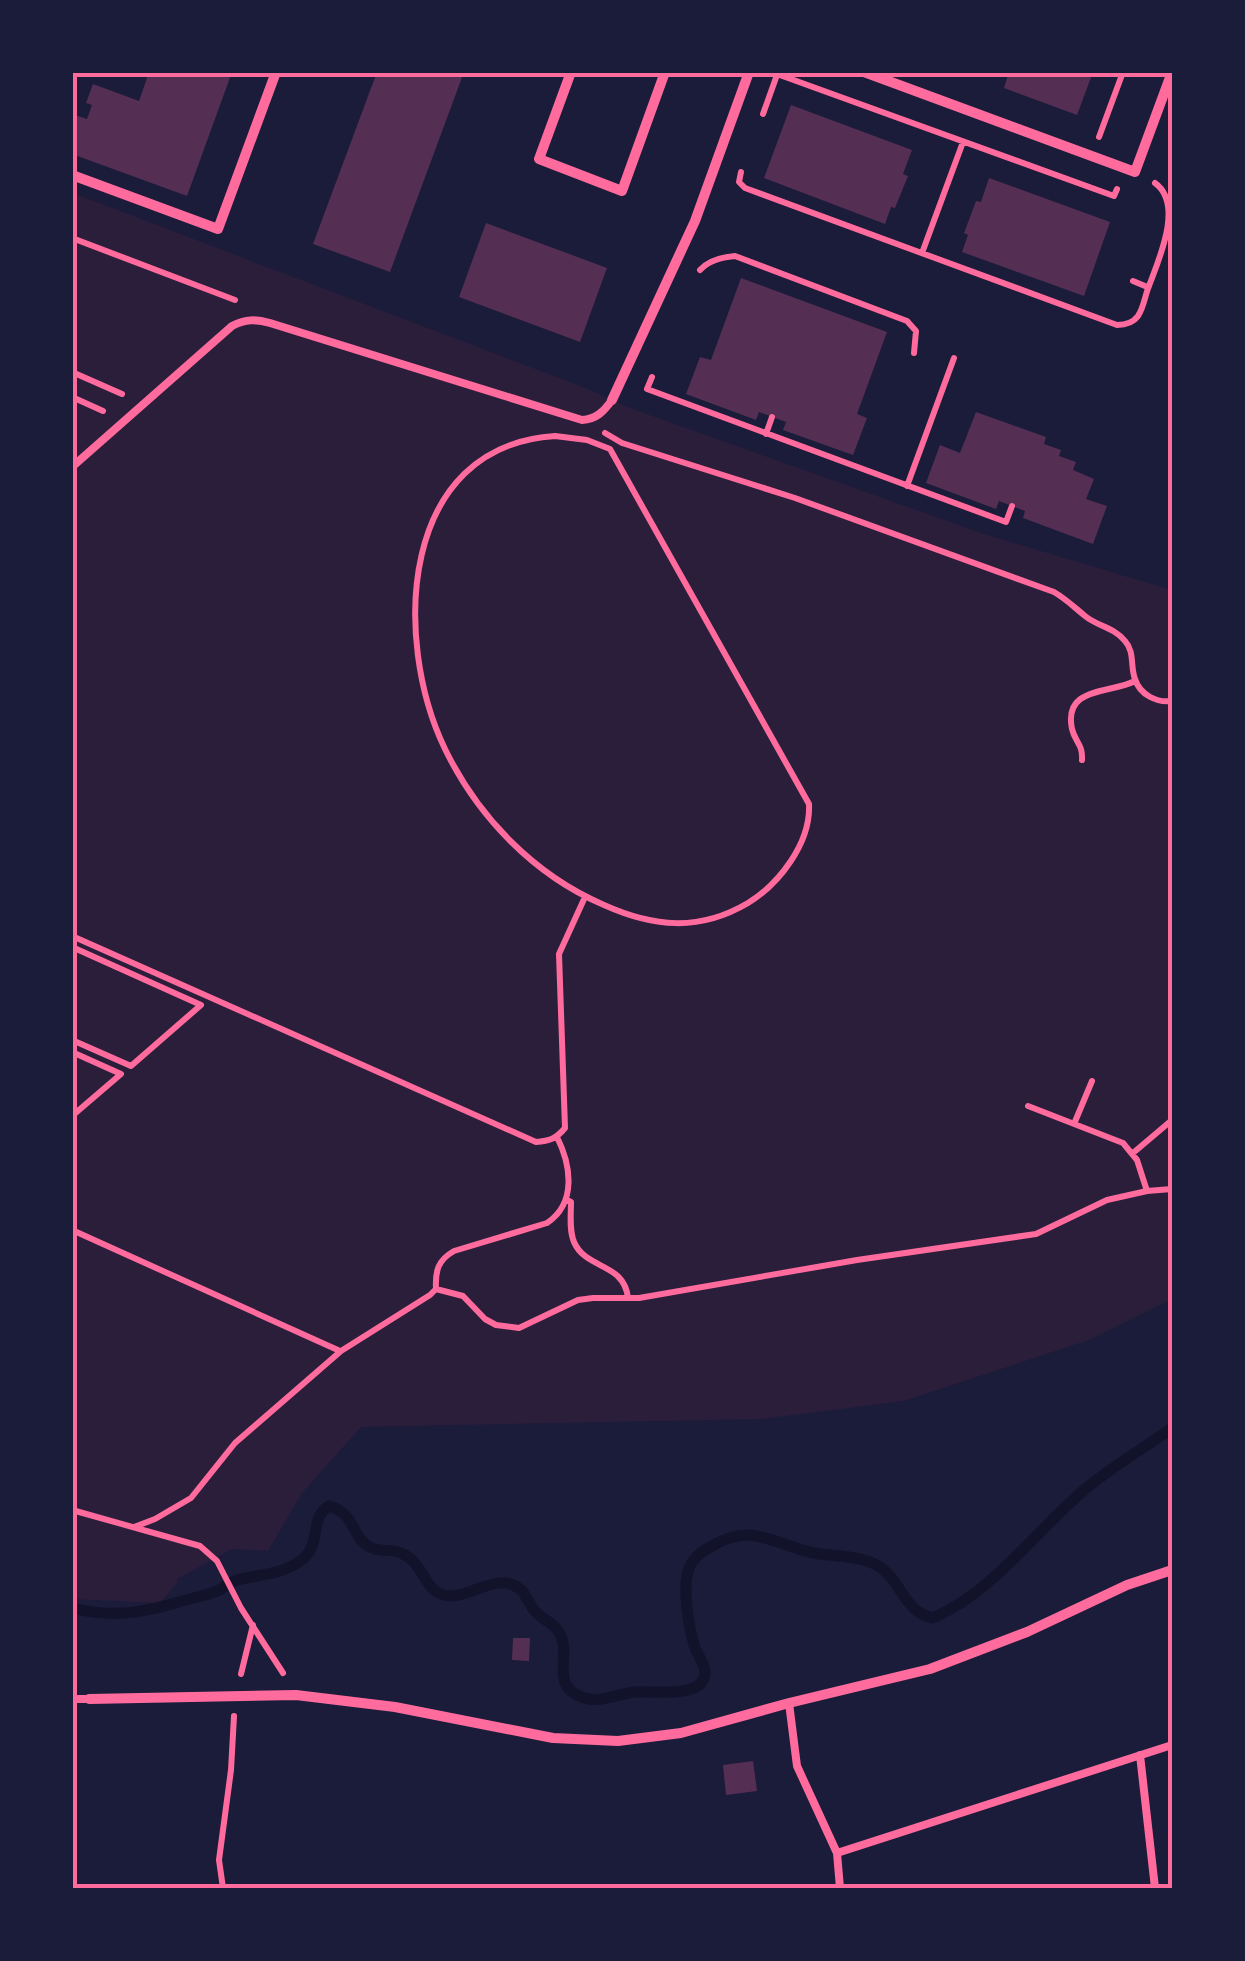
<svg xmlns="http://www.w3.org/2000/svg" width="1245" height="1961" viewBox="0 0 1245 1961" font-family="Arial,sans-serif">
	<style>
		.green { fill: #2a1e3b }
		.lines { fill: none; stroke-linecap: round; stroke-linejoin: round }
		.stream { stroke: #12122b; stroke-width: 11 }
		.building { fill: #542f53 }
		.path { stroke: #ff6b9d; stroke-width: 6 }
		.service { stroke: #ff6b9d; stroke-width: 8 }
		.minor { stroke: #ff6b9d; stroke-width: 10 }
		.neatline { fill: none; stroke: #ff6b9d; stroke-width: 4 }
	</style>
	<rect width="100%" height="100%" fill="#1b1b3a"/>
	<path class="green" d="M73 193 588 389 630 408 984 534 1172 590V1299L1089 1340 904 1401 762 1419 361 1427 302 1493 268 1551 232 1549 177 1579V1583L160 1603 73 1599Z"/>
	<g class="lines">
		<path class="stream" d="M72 1608C113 1618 140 1613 179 1602 192 1598 205 1596 217 1591 224 1588 230 1582 237 1580 260 1574 283 1575 303 1559 322 1542 309 1518 329 1506 357 1514 351 1538 370 1547 384 1555 393 1544 412 1560 423 1570 426 1588 441 1594 466 1604 497 1568 521 1590 528 1597 530 1608 538 1614 545 1621 556 1624 560 1634 572 1657 548 1687 585 1698 601 1704 624 1690 644 1692 658 1692 693 1695 702 1682 710 1670 700 1660 695 1648 689 1629 681 1584 690 1566 694 1557 704 1550 712 1546 722 1540 736 1535 748 1535 770 1536 792 1549 814 1553 835 1557 861 1555 880 1567 902 1582 904 1612 933 1618 994 1591 1034 1533 1083 1491 1111 1467 1143 1449 1172 1428"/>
	</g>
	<path class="building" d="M149 72H232L187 196 72 154V114L87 119 92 105 86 103 93 84 139 101Z
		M377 72H464L390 272 313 244Z
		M1009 72H1093L1077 115 1004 88Z
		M791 105 912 150 903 174 908 176 895 208 891 207 885 224 764 178Z
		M989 178 1110 222 1084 296 962 252 968 235 964 233 976 201 981 202Z
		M486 223 607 268 580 342 459 297Z
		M741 278 887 332 857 414 867 418 853 455 783 430 786 422 759 412 756 420 686 394 700 357 711 360Z
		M976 412 1046 437 1044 444 1061 450 1059 456 1076 462 1073 470 1094 479 1086 499 1107 506 1093 544 1023 518 1025 511 999 501 996 509 926 483 940 445 960 453Z
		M513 1638H530L529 1661 512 1660Z
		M753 1761 757 1791 726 1795 723 1765Z"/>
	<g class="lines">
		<path class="path" d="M777 74 1114 196 1117 189
			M763 114 778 72
			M1099 137 1123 72
			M741 172 739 182 745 188 1117 325C1126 325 1133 323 1138 316 1144 307 1145 295 1149 286 1159 259 1184 204 1155 183
			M72 238 235 300
			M922 253 963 142
			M700 270C708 261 723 257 735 256L907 321 916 331 914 353
			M1133 281 1145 286
			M72 372 122 394
			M652 377 647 389 1006 522 1012 506
			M72 397 103 411
			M605 433 622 443 795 498 1054 592C1066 599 1074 607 1085 616 1097 626 1115 628 1125 641 1135 652 1130 666 1135 679 1140 695 1157 703 1172 701
			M766 434 772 417
			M555 436 587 440 610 449 809 804C811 843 779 884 748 903 699 932 653 927 604 905 534 875 478 817 445 749 392 639 399 446 555 436Z
			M907 486 954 358
			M1082 760C1083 744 1075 742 1072 729 1063 686 1110 694 1135 681
			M72 936 536 1142C549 1141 556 1139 565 1128L559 954 585 897
			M72 947 201 1005 131 1066 72 1040
			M72 1052 121 1074 72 1116
			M1028 1106 1123 1143 1137 1160 1147 1191
			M1074 1124 1092 1081
			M1133 1153 1172 1120
			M567 1200 571 1202C571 1215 569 1230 574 1242 586 1270 624 1262 628 1298
			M72 1230 340 1351
			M436 1289 463 1296 485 1319 496 1325 519 1328 578 1300 593 1298H639L857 1260 1036 1234 1107 1200 1147 1191 1172 1189
			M72 1510 200 1546 217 1561 241 1608 283 1673
			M134 1527 155 1519 191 1498 235 1443 341 1351 430 1295 436 1289C435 1271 438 1260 454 1251L547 1223C577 1203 571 1165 557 1137
			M241 1674 253 1625
			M223 1888 219 1860 231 1770 234 1716"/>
		<path class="service" d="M72 467 232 326C246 319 255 319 270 323L582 420C597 419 604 411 612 400
			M72 1699H89
			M789 1703 797 1766 837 1853 840 1888
			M1140 1755 1155 1888
			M837 1853 1172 1745"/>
		<path class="minor" d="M571 72 539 159 622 191 665 72
			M864 72 1135 172 1172 72
			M72 175 218 229 276 72
			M612 400 695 221 749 72
			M89 1699 296 1695 395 1707 553 1738 618 1741 681 1733 789 1703 930 1669 1027 1632 1127 1585 1172 1570"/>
	</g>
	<rect width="1245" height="1961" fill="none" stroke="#1b1b3a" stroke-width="150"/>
	<rect x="75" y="75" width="1095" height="1811" class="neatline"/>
</svg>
